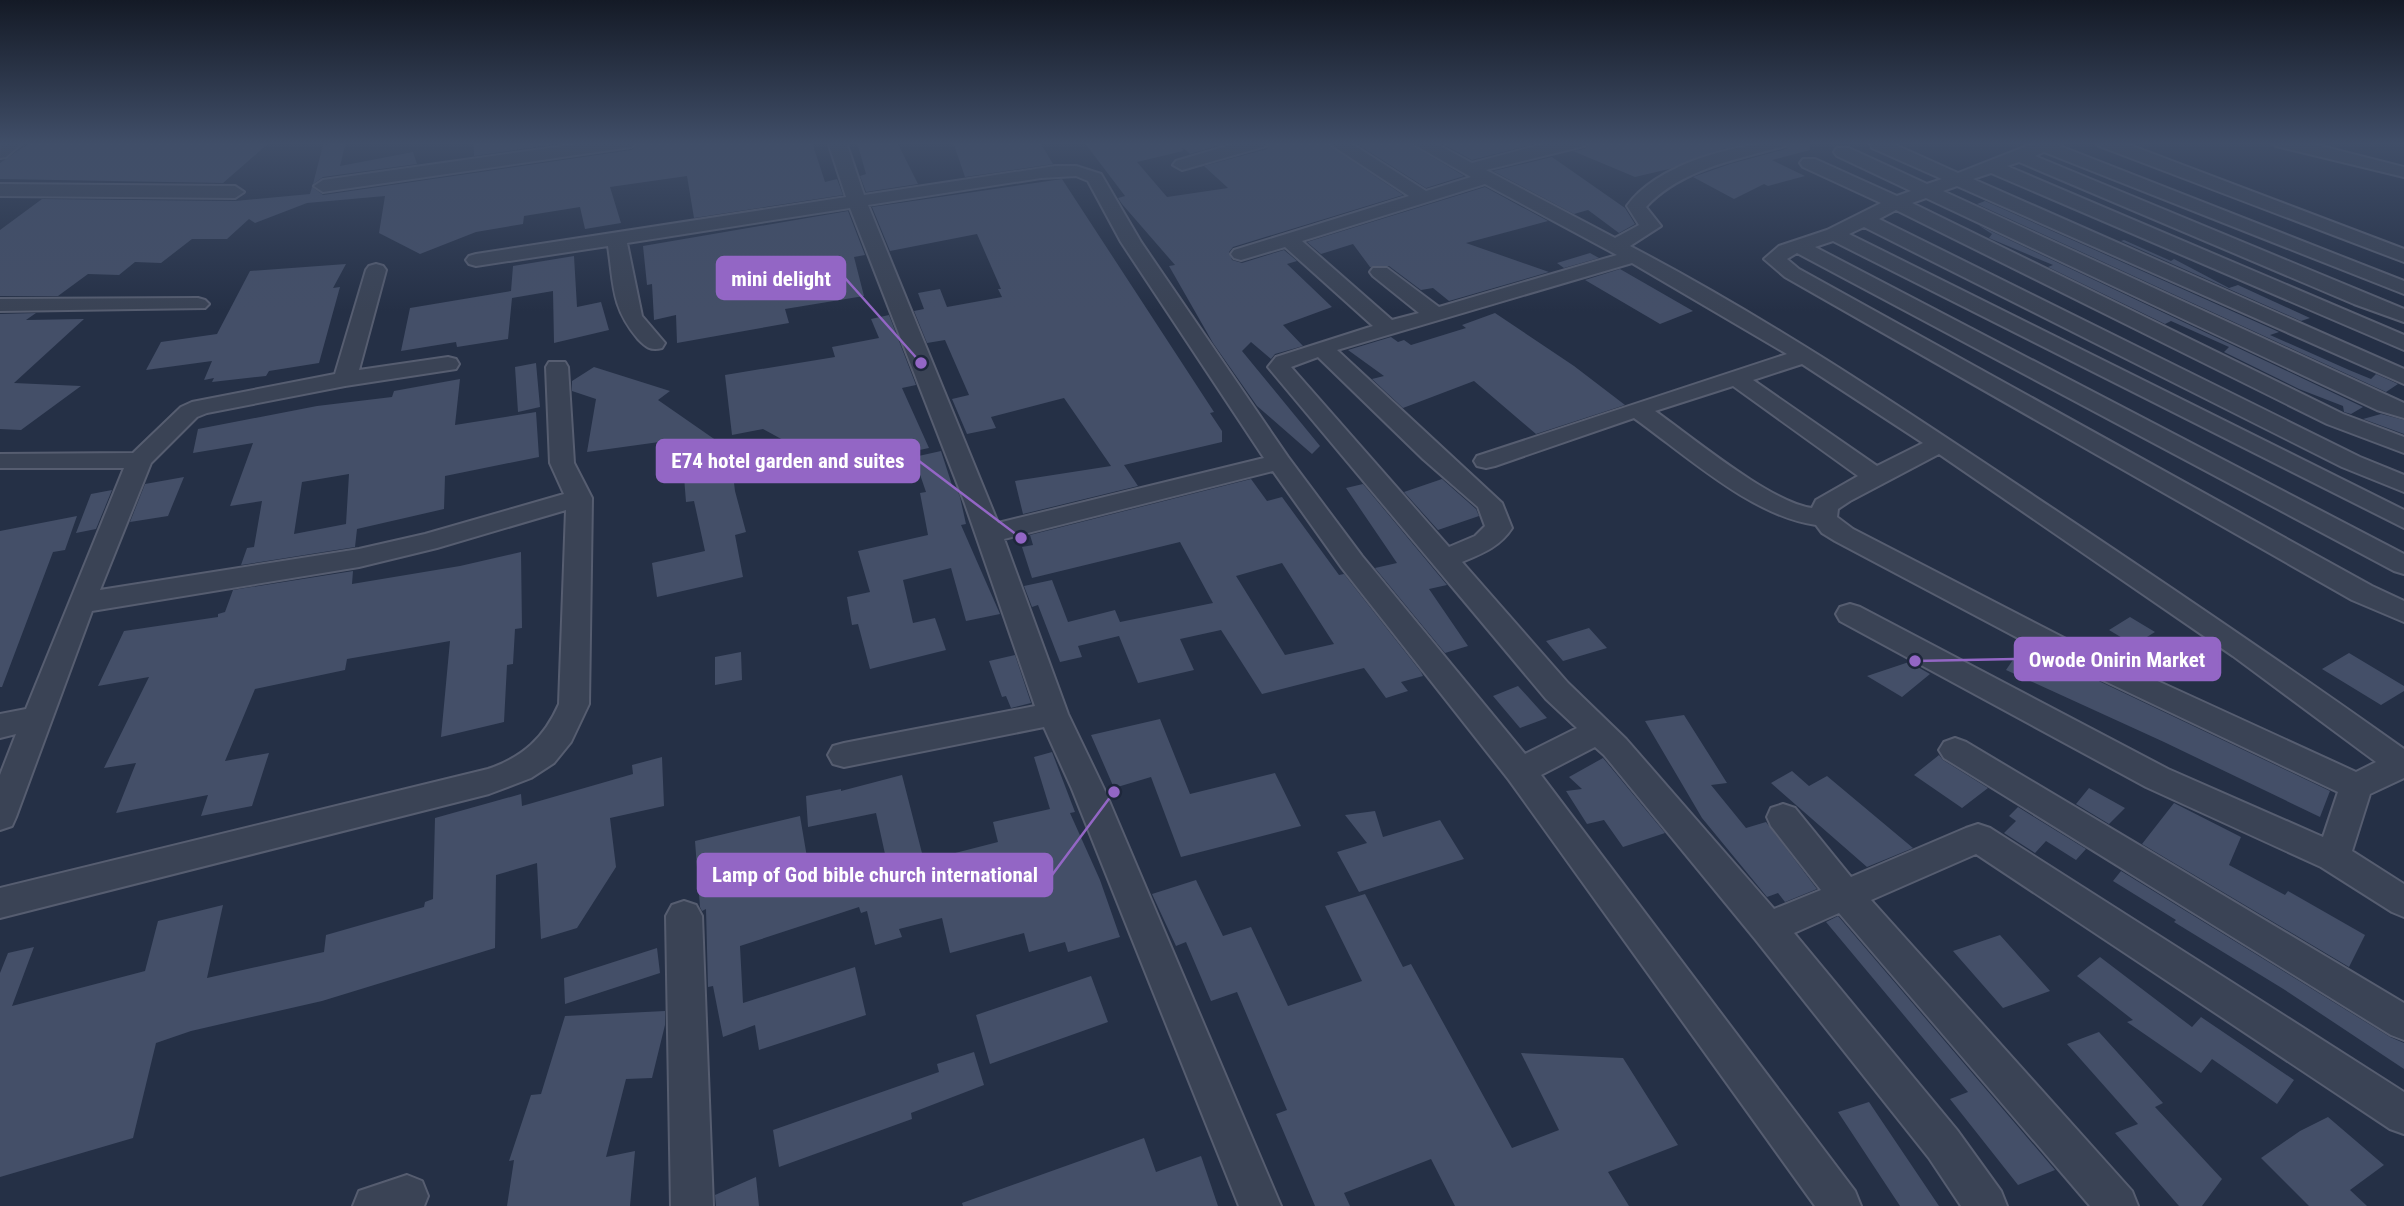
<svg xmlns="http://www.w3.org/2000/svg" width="2404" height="1206" viewBox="0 0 2404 1206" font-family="'Roboto Condensed',sans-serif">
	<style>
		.building { fill: #444f68; fill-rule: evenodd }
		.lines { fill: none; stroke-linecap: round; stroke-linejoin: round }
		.minor-casing { stroke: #565d70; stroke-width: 4 }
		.minor { fill: #3a4355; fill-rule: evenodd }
		.leader { fill: none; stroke: #9366c5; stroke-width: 2.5 }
		.callout-dot { fill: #9366c5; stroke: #1e273b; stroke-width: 2.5 }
		.callout { fill: #9366c5; stroke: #9366c5; stroke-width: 2.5 }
		.callout-label { font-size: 21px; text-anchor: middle; font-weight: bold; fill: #fff }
	</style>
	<rect width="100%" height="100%" fill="#253046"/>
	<path class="building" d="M31 142H270L223 183 0 179V163Z
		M346 142 340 166 413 152 417 164 323 177 313 184 323 145Z
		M474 142H571L474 156Z
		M643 142H812L825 182 837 179 843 195 694 218 687 176 610 187 621 223 585 229 580 207 524 216 523 224 476 232 420 254 379 233 385 196 307 203 255 223 249 219 227 239H192L161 263 135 262 119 275 88 274 58 296H0V230L42 199 235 201 310 194 312 187 323 195 631 150Z
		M857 142H897L918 184 866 192 860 176 866 174Z
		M953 142H1040L1053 164 965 177Z
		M1084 142H1230L1190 154 1182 147 1183 151 1137 162 1167 197 1228 188 1204 166 1267 149 1271 142H1324L1403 195 1233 247 1229 252 1232 260 1242 263 1284 250 1297 261 1287 264 1332 307 1283 325 1303 346 1275 354 1271 359 1251 342 1242 351 1320 446 1312 454 1257 406 1213 343 1169 266 1175 265 1122 204 1118 198 1125 196Z
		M1354 142H1407L1464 176 1426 188Z
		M1439 142H1532L1534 144 1472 160Z
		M1589 142H1754L1722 149 1669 169 1635 177 1573 151 1585 149Z
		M1790 142H1809L1810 150 1772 160 1805 176 1768 186 1764 184 1734 199 1693 177 1730 164 1786 149Z
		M1552 157 1625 208 1635 224 1619 233 1588 210 1574 214 1493 171Z
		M1062 179 1214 412 1210 413 1222 431V442L1124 465 1138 486 1023 514 1015 481 1111 466 1064 398 991 417 996 428 967 434 952 399 969 395 945 340 927 343 914 311 924 309 918 293 940 289 947 307 1002 297 998 289H1001L977 234 890 251 872 207Z
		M1485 187 1548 221 1466 243 1549 272 1449 301 1433 288 1421 290 1389 266 1370 267 1353 244 1321 254 1307 242Z
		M1985 201 2279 332 2270 335 2349 370 2371 379 2376 374 2398 384 2386 392 1977 204Z
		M848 211 865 255 854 257 864 296 785 309 789 323 677 343 676 315 654 320 652 284 647 285 643 246Z
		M1978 225 2363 407 2351 414 2344 412 2343 406 2299 389 2224 352 2229 347 2171 321 2165 324 2048 267 2053 265 1989 238 1992 234Z
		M2124 240 2171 261 2174 259 2229 288 2238 285 2310 318 2301 321 2121 241Z
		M1590 253 1599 258 1564 268 1557 263Z
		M574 256 577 307 601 302 609 330 554 343 553 291 512 298 508 339 457 347 456 342 401 351 410 308 511 291 513 266Z
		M346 264 333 288 340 287 319 363 269 371 266 376 212 382 214 378 204 380 212 361 146 370 161 342 217 334 250 271Z
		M1620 269 1693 311 1660 324 1585 280Z
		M36 313 26 320 84 319 14 383 81 386 21 430 0 429V314Z
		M1495 313 1574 366 1625 405 1536 434 1474 381 1403 408 1372 379 1384 376 1348 350 1391 337 1398 342 1404 340 1411 345 1466 328 1462 325Z
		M889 315 916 385 902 388 929 448 872 460 875 470 853 474 847 453 818 459 763 429 732 435 725 375 835 357 832 347 879 338 871 319Z
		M536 363 540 407 518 412 515 367Z
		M594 367 670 391 658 400 730 450 735 491 746 532 735 535 743 577 657 597 652 563 705 551 694 501 686 502 681 439 587 452 596 399 572 391V381Z
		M460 379 455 425 536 412 539 457 445 476 444 509 357 529 355 547 241 565 247 548 254 547 262 501 230 506 253 443 193 453 198 429 317 406 392 397 394 391ZM349 474 346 524 294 534 302 482Z
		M2381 414 2404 420V434L2363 419Z
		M941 451 953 488 956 487 960 497 966 524 961 525 1000 614 966 621 951 568 903 580 913 623 935 618 946 650 870 669 858 624 852 625 847 597 870 592 858 551 928 535 920 493 926 492 914 457Z
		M184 477 168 516 130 522 145 484Z
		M1251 479 1267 501 1282 497 1339 575 1344 574 1421 672 1423 676 1401 682 1408 691 1386 698 1364 668 1262 694 1221 630 1180 639 1194 670 1138 683 1119 636 1078 646 1082 657 1060 662 1038 605 1032 607 1024 586 1052 580 1068 622 1115 610 1120 622 1213 603 1180 542 1032 578 1022 547 1033 545 1030 535ZM1282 563 1334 644 1285 655 1236 576Z
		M1442 479 1476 509 1479 516 1438 530 1404 492Z
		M1363 484 1447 585 1429 589 1468 646 1445 653 1375 568 1397 563 1346 488Z
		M112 490 96 529 76 533 91 494Z
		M77 516 65 550 53 552 2 687H0V531Z
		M521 552 522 628 515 629 513 664 507 665 504 722 441 737 450 641 347 659 345 670 255 689 225 761 269 753 252 806 201 816 208 795 116 813 136 763 104 768 149 677 98 686 124 631 218 617V614L225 612 233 590 353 571 352 584 460 566Z
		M2130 617 2155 632 2134 645 2109 630Z
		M1589 628 1607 648 1563 661 1546 641Z
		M2023 645 2330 791 2320 817 2164 742 2006 670Z
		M741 652 742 680 715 685V657Z
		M2349 653 2404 686V691L2381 705 2322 669Z
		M1015 655 1031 703 1011 708 1006 696 1002 697 989 661Z
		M1909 662 1930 674 1902 697 1867 676Z
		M1518 686 1547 718 1520 728 1493 696Z
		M1684 715 1727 783 1711 785 1746 828 1766 822 1817 889 1785 902 1778 893 1767 897 1702 818 1645 721Z
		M1160 719 1190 794 1275 773 1301 826 1181 857 1151 777 1114 788 1091 735Z
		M1052 752 1075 812 1070 813 1100 880 1120 937 1068 952 1065 942 1029 952 1024 933 950 953 942 918 899 929 902 937 875 945 867 911 861 913 859 907 740 946 743 1003 855 967 866 1015 759 1050 755 1025 723 1037 713 986 708 987 706 909 702 911 700 907 695 841 800 816 812 887 887 863 876 813 808 827 806 796 841 789V791L902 775 924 861 998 842 993 822 1050 809 1034 757Z
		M1939 755 1943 760 1988 788 1962 808 1914 775Z
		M662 757 664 806 610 818 616 867 577 928 541 939 537 863 496 875 495 948 322 1001 191 1031 156 1043 133 1138 0 1177V973L8 953 34 947 12 1006 145 971 158 921 223 905 207 978 324 952 326 935 424 907 425 902 433 899 435 818 521 794 522 806 633 774 632 765Z
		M1603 758 1665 833 1623 847 1604 820 1587 824 1566 791 1582 789 1569 777Z
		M1792 771 1809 786 1827 776 1913 848 1867 867 1771 783Z
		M2089 788 2125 808 2109 824 2076 804Z
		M2174 803 2241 837 2229 865 2285 895 2288 891 2365 935 2349 967 2142 844Z
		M2018 807 2086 849 2076 860 2046 841 2035 853 2004 833 2016 821 2009 816Z
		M1375 811 1383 837 1440 820 1464 859 1359 892 1337 852 1367 843 1345 815Z
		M2121 871 2390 1037 2404 1043V1069L2285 990 2174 922 2176 920 2113 881Z
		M1196 880 1223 936 1251 927 1288 1006 1362 981 1325 906 1365 894 1403 967 1411 964 1512 1148 1559 1130 1521 1053 1623 1058 1678 1145 1608 1172 1629 1206H1455L1431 1159 1344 1193 1350 1206H1315L1276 1114 1287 1110 1237 992 1211 1001 1186 942 1176 946 1152 894Z
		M1838 916 2055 1170 2018 1185 1950 1099 1968 1092 1826 922Z
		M2000 935 2050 991 2003 1008 1953 951Z
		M657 948 660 973 565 1004 564 978Z
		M2100 957 2192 1027 2201 1017 2294 1080 2277 1104 2212 1059 2201 1073 2127 1022 2133 1020 2077 976Z
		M1091 976 1108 1022 990 1064 976 1015Z
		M665 1011V1025L652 1078 626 1079 606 1157 635 1151 630 1206H507L514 1160 509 1161 531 1095 541 1094 565 1016Z
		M2099 1032 2163 1103 2155 1107 2222 1179 2202 1206H2179L2115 1133 2138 1124 2067 1044Z
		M974 1052 984 1085 911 1113 912 1119 779 1167 773 1130 939 1072 937 1064Z
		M1869 1102 1939 1206H1900L1838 1112Z
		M2328 1117 2384 1165 2350 1190 2367 1206H2309L2261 1158 2300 1131Z
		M1144 1138 1156 1172 1201 1156 1218 1206H963L962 1203Z
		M756 1177 759 1206H716L715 1195Z"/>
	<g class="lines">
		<g class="minor-casing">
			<path id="minor" d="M1 142H20L21 144 6 157 0 158Z
				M592 142H640L631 147 323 192 314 186 323 180Z
				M828 142H846L864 195 1055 166H1076L1101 174 1141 242 1288 457 1362 556 1525 754 1577 728 1546 699 1268 367 1276 357 1373 326 1285 247 1241 260 1234 258 1231 254 1234 250 1409 196 1327 142H1349L1426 191 1471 177 1410 142H1433L1472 163 1550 142H1587L1584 146 1486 170 1615 238 1639 225 1627 206C1657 164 1738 142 1788 142L1785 146C1738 159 1681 169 1646 207L1661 226 1630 246C1764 316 1890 400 2016 484 2147 571 2276 658 2404 749V778L2370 794 2352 851 2404 884V917L2392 912 2321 867 2146 787 1840 621 1836 614 1840 607 1850 604 1860 607 2168 769 2323 837 2338 792 2048 654 1835 541 1822 533 1816 525C1752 516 1687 456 1634 418L1495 466 1486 468 1477 466 1474 461 1477 456 1787 354 1632 263 1337 350 1502 503 1512 528C1500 547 1481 554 1462 562L1568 683 1626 739 1774 909 1821 890 1771 826 1767 817 1771 808 1783 804 1795 808 1851 877 1966 828 1978 824 1990 828 2404 1092V1134L2390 1129 1976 854 1871 900 2132 1191 2138 1206H2090L1839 913 1794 933 1957 1130 2001 1191 2007 1206H1961L1929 1158 1755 939 1604 755 1595 747 1541 775 1855 1191 1861 1206H1815L1509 780 1342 568 1273 471 1004 539 1068 714 1104 789 1281 1206H1239L1072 789 1044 727 844 767 833 764 828 755 833 746 844 743 1035 706 964 501 850 208 627 243 642 316 665 343 662 348C650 351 646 347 638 339 611 307 614 285 608 246L476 266 469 264 466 260 469 256 476 254 846 197ZM1076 176 1088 181 1121 242 1264 458 998 523 868 205 1041 178ZM1485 184 1617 255 1439 307 1387 268H1373L1370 272 1373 276 1419 313 1392 320 1302 241ZM1318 357 1423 459 1478 507 1485 526 1475 536 1449 547 1291 367ZM1802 364 1923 443 1877 466 1753 380ZM1733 386 1858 476 1816 500 1812 508C1771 503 1692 437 1655 411ZM1939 454 2233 656 2376 762 2356 772 2068 640 1853 529 1837 517 1838 509 1850 501Z
				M1240 142H1269L1266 146 1182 170 1173 165 1176 161Z
				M1870 142H1889L1958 173 2037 142H2063L2060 146 2404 281V294L2044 152 2035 156 2404 309V322L2354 304 2019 162 2007 166 2404 335V350L1991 173 1973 179 2404 369V384L1957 186 1943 191 2404 403V418L2377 410 1926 198 1912 203 2343 414 2404 437V453L2327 424 1896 210 1879 219 2360 457 2404 475V492L2342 467 1864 227 1849 234 2404 510V528L1833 241 1815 247 2404 554V574L2394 571 1797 253 1787 259 1799 269 2372 586 2404 601V622L2352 600 1785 277 1764 259 1779 246 1827 230 1881 203 1803 167 1800 163 1803 159H1815L1897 196 1911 191 1837 156 1834 152 1837 148H1849L1927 184 1942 179 1872 148Z
				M2096 142H2122L2404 249V262L2099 146Z
				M2273 142H2305L2404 167V177L2276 146Z
				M0 184 235 186 244 192 235 198 0 196Z
				M376 264 383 266 386 270 359 370 448 357 456 359 459 364 456 369 345 386 207 413 197 417 151 463 100 590 359 549 425 534 564 494 550 463 546 367 549 362H565L568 367 574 463 592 498 589 704 571 742 554 763 531 778 489 794 0 918V888L488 769C523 757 544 738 559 704L566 510 437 548 359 567 92 611 16 817 12 826 0 830V775L16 734 0 738V714L26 709 124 468H0V454L133 453 181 407 192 402 335 374 366 270 369 266Z
				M198 298 205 300 209 304 205 308 0 311V299Z
				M1955 738 1966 742 2404 1003V1040L2391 1035 1944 758 1939 750 1944 742Z
				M684 901 696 905 702 916 713 1206H671L666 916 672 905Z
				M407 1175 422 1181 428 1196 424 1206H353L359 1191Z"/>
		</g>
		<use href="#minor" class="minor"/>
	</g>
	<linearGradient id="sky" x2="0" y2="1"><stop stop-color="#141a26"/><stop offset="0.46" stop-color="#404e68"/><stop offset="1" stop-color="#404e68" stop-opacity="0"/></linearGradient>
	<rect width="2404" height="311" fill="url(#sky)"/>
	<path class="leader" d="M921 363L845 278M1021 538L919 461M1915 661L2015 659M1114 792L1052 875"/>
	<g class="callout-dot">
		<circle cx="921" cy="363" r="7"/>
		<circle cx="1021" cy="538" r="7"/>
		<circle cx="1915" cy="661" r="7"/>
		<circle cx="1114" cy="792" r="7"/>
	</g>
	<g class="callout">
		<rect x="717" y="257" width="128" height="42" rx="7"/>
		<rect x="657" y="440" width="262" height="42" rx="7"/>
		<rect x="2015" y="638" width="205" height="42" rx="7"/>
		<rect x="698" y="854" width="354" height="42" rx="7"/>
	</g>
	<g class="callout-label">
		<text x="781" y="286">mini delight</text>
		<text x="788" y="468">E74 hotel garden and suites</text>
		<text x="2117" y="667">Owode Onirin Market</text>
		<text x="875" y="882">Lamp of God bible church international</text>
	</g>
</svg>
